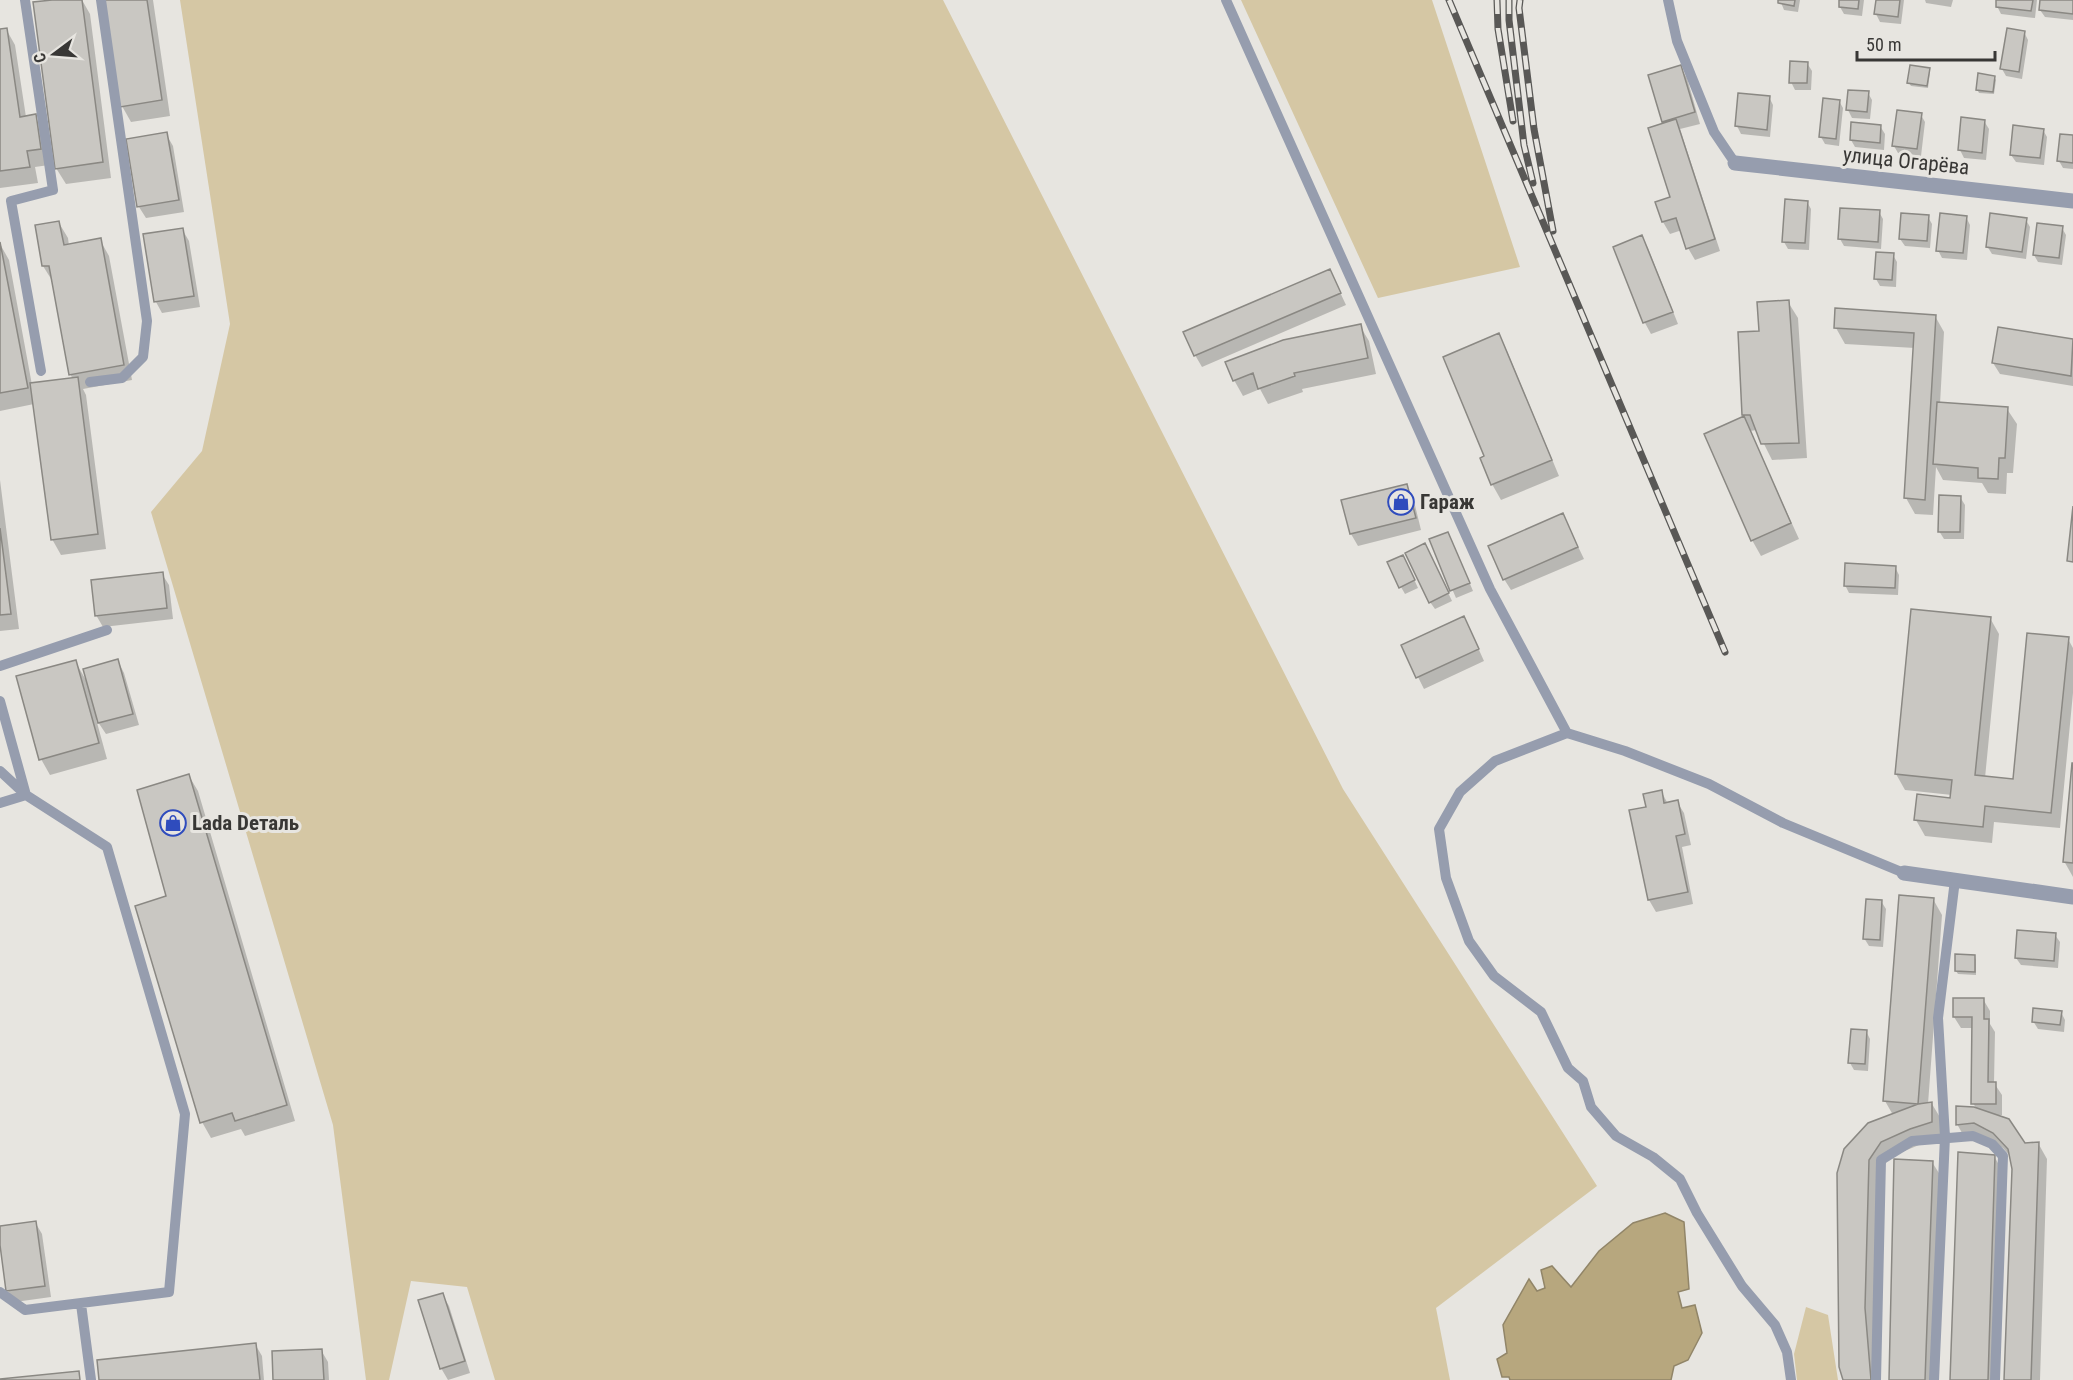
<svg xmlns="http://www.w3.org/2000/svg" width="2073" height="1380" viewBox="0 0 2073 1380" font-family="'Roboto Condensed',sans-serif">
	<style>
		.green { fill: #d5c7a4 }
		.water { fill: #b7a77e; stroke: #918568; stroke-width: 1.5 }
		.shadow { fill: #0003 }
		.building { fill: #c9c7c2; stroke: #8a8883; stroke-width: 1.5 }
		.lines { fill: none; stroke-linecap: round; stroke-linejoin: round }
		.lane { stroke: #969dae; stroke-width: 10 }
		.street { stroke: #969dae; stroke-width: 15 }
		.rail-casing { stroke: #595856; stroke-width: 7 }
		.rail { stroke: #e7e5e0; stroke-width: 4.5; stroke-dasharray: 14; stroke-linecap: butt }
		.labels { text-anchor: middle; stroke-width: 6; stroke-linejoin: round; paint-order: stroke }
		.street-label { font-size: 21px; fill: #383735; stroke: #e7e5e0 }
		.poi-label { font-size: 21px; font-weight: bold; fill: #383735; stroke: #e7e5e0; text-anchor: start }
	</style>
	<rect width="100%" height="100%" fill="#e7e5e0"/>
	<path class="green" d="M180 0H943L1343 789 1597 1186 1436 1308 1450 1380H495L467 1287 411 1281 389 1380H366L333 1125 151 512 202 451 230 324Z
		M1241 0H1432L1520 267 1378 298Z
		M1806 1307 1828 1315 1838 1380H1797L1794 1354Z"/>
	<path class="water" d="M1665 1213 1684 1222 1689 1289 1678 1292 1682 1308 1695 1305 1702 1333 1688 1360 1674 1366 1671 1380H1510L1509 1377H1502L1497 1359 1507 1353 1503 1325 1529 1279 1537 1291 1545 1288 1541 1270 1552 1266 1571 1287 1599 1251 1633 1223Z"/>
	<path class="shadow" d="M63 0H82L90 14 111 178 66 184 56 168Z
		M105 0H153L170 116 131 122 122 106Z
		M1780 0H1800L1798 12 1784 10Z
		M1841 0H1864L1862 16 1844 14 1840 7Z
		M1877 0H1904L1901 24 1880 22 1876 14Z
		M1925 0H1953L1951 7 1926 3Z
		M1998 0H2037L2035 18 2001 14 1997 6Z
		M2041 0H2073V20L2045 17 2040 10Z
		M6 29 15 45 26 117 35 116 44 132 49 165 35 167 38 183 0 188V30Z
		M2024 32 2028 40 2022 79 2006 76 2002 69Z
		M1807 63 1812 71 1811 90H1795L1791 82Z
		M1680 67 1687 78 1700 124 1680 129 1720 251 1695 260 1688 248 1682 230 1670 234 1663 222 1657 202 1672 198 1663 121Z
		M1929 69 1930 72 1928 88 1911 86 1909 83Z
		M1994 77 1996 80 1994 94 1979 93 1977 89Z
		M1868 93 1872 100 1870 119 1852 118 1848 110Z
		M1769 97 1773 105 1770 137 1741 134 1737 126Z
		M1839 101 1843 108 1839 146 1825 144 1821 137Z
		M1921 115 1925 122 1921 156 1898 153 1894 146Z
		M1984 121 1989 129 1986 160 1964 158 1960 150Z
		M1880 126 1885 134 1884 150 1855 147 1851 140Z
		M2043 130 2047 137 2044 165 2016 162 2011 155Z
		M166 134 173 146 184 212 146 218 139 207Z
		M2073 137V169L2063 168 2059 161Z
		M1807 202 1811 209 1809 250 1788 249 1784 242Z
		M1879 212 1883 219 1881 249 1844 246 1840 239Z
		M1928 217 1932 224 1930 248 1905 246 1900 239Z
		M1966 217 1970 225 1967 260 1942 258 1938 250Z
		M2026 220 2030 227 2026 259 1992 254 1987 246Z
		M59 223 68 238 69 246 100 240 109 256 132 380 83 389 86 395 106 549 61 555 52 539 34 404 0 411V244L9 260 32 385 73 379 70 374 53 282 43 266Z
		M2062 228 2066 235 2062 265 2038 262 2034 255Z
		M182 229 189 241 200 307 162 313 156 302 145 236Z
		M1642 237 1648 248 1678 324 1651 334 1645 323 1615 248Z
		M1893 255 1897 262 1896 287 1880 286 1876 279Z
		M1330 271 1346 305 1202 367 1195 355Z
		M1788 302 1798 318 1807 458 1772 460 1757 430 1750 431 1799 539 1761 556 1752 540 1706 435 1745 417 1744 415 1760 332Z
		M1935 316 1944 332 1940 404 2007 409 2017 424 2013 473H2007L2006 494 1988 493 1982 483 1943 480 1936 467 1933 515 1915 514 1906 498 1915 348 1845 344 1836 328Z
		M1360 326 1369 341 1376 374 1302 389 1303 392 1268 404 1260 389 1243 396 1234 380Z
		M1999 328 2073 340V386L2000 374 1993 363Z
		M1498 335 1507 351 1559 476 1501 500 1492 484 1486 457Z
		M0 480 19 629 0 631Z
		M1406 486 1413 497 1421 530 1358 546 1351 534 1343 502Z
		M1960 497 1965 505 1964 539H1944L1939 531Z
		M1563 515 1584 559 1511 590 1504 579Z
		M1431 540 1452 541 1473 591 1456 598Z
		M1429 552 1452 601 1435 609 1430 602Z
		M1407 564 1418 588 1405 594 1401 587Z
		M1895 567 1899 575 1898 595 1849 593 1845 585Z
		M162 574 169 585 173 619 103 627 96 615Z
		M1912 611 1990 618 1999 634 1985 778 2014 781 2068 639 2073 648V693L2060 828 1994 822 1992 843 1925 836 1916 820 1951 799 1952 795 1905 790 1896 774Z
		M1470 630 1484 661 1424 689 1418 677Z
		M75 661 87 682 118 661 124 673 139 725 106 734 96 719 107 759 50 775 41 759Z
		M2073 770V877L2064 861Z
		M189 776 198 791 295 1121 245 1136 241 1129 211 1138 202 1122 168 897Z
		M1661 791 1668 804 1677 802 1684 813 1691 845 1682 847 1693 904 1656 912 1649 900 1631 812 1647 808Z
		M1933 899 1942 915 1928 1104H1932L1941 1119V1138L1919 1145 1890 1157 1877 1176V1380H1844L1838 1173 1893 1115 1885 1101Z
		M1881 901 1886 909 1883 947 1869 946 1864 938Z
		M2055 935 2060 942 2058 968 2021 965 2016 958Z
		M1975 957 1976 960V975L1958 974 1956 971Z
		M1983 999 1990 1011V1024L1995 1032 1994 1083 2002 1095V1115H1994L2024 1144 2038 1143 2047 1159 2040 1380H2006L2013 1169 2011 1157 2003 1148 1984 1138 1966 1140 1957 1124 1976 1108 1973 1103V1028H1961L1954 1017Z
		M2061 1012 2065 1020 2064 1032 2038 1029 2033 1021Z
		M1866 1031 1870 1039 1868 1071 1854 1070 1850 1063Z
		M1994 1156 2003 1172 1997 1380H1951Z
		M1932 1162 1942 1178 1934 1380H1890Z
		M35 1222 42 1234 51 1297 15 1302 8 1291 0 1227Z
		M442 1294 449 1306 470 1373 448 1380 441 1368Z
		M255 1344 262 1356 264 1380H100Z
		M321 1350 328 1362 329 1380H275Z"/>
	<path class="building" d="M52 0H82L103 162 55 169 33 2Z
		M104 0H147L162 100 120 107Z
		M1778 0H1795L1794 6 1778 3Z
		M1839 0H1859L1858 9 1839 7Z
		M1876 0H1900L1898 17 1874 14Z
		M1996 0H2033L2031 11 1996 7Z
		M2040 0H2073V14L2039 10Z
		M7 28 20 117 36 114 41 149 27 151 30 167 0 171V29Z
		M2007 28 2025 31 2019 72 2000 69Z
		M1790 61 1808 62 1807 83H1789Z
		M1681 65 1695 112 1662 122 1648 75Z
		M1910 65 1930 68 1927 86 1907 83Z
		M1978 73 1995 76 1993 92 1976 90Z
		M1848 90 1869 91 1867 112 1846 110Z
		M1738 93 1770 96 1767 130 1735 126Z
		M1823 98 1840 100 1836 139 1819 137Z
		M1897 110 1922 113 1917 149 1892 146Z
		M1961 117 1985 120 1982 153 1958 150Z
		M1676 119 1715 239 1686 249 1676 218 1662 222 1655 202 1670 197 1648 128Z
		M1851 122 1881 125 1880 143 1850 140Z
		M2013 125 2044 129 2040 158 2010 155Z
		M167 132 179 200 137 207 126 139Z
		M2060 134 2073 135V163L2057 161Z
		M1785 199 1808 201 1805 243 1782 242Z
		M1840 208 1880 210 1878 242 1838 239Z
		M1901 213 1929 215 1927 241 1899 239Z
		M1940 213 1967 216 1963 253 1936 251Z
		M1990 213 2027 218 2022 252 1986 247Z
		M59 221 64 245 101 238 124 365 69 375 49 266H42L35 225Z
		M2037 223 2063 226 2059 258 2033 255Z
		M183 228 194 296 154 302 143 234Z
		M1642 235 1673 312 1643 323 1613 247Z
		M0 242 28 388 0 393Z
		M1876 252 1894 253 1892 280 1874 279Z
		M1330 269 1341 293 1194 356 1183 332Z
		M1789 300 1799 443 1761 444 1750 415H1742L1738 332 1759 331 1757 302Z
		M1835 308 1936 315 1925 500 1904 498 1914 333 1834 328Z
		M1361 324 1368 358 1294 373 1295 376 1258 389 1253 373 1233 381 1225 362 1283 340Z
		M1998 327 2073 339 2071 376 1992 363Z
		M1499 333 1552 460 1491 485 1480 458 1484 456 1443 357Z
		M78 377 98 534 51 540 30 383Z
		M1937 402 2008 407 2005 458H1999L1998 479 1978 478V468L1933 464Z
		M1744 416 1791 523 1751 541 1704 434Z
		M1407 484 1416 518 1350 534 1341 500Z
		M1939 495 1961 496 1960 532H1938Z
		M2073 506V562L2067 561Z
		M1563 513 1578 547 1503 580 1488 546Z
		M0 528 11 614 0 615Z
		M1448 532 1470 583 1450 591 1429 539Z
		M1425 543 1449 593 1429 603 1405 553Z
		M1403 555 1415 580 1399 588 1387 562Z
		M1845 563 1896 566 1895 588 1844 586Z
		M163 572 167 608 95 616 91 580Z
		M1911 609 1991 617 1975 775 2013 779 2027 633 2069 637 2051 813 1985 806 1983 827 1914 820 1917 794 1950 798 1952 780 1895 774Z
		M1464 616 1479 649 1416 678 1401 645Z
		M118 659 133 714 98 723 83 669Z
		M76 660 99 743 39 760 16 676Z
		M2072 763H2073V863L2063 862Z
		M189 774 287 1105 235 1121 232 1113 200 1123 135 906 166 896 137 790Z
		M1662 790 1664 803 1678 800 1685 834 1676 836 1688 892 1648 900 1629 810 1646 807 1643 794Z
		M1899 895 1934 898 1918 1104 1883 1101Z
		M1866 899 1882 900 1880 940 1863 939Z
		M2017 930 2056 933 2054 961 2015 958Z
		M1955 954 1975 955V972L1955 971Z
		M1953 998H1984V1019H1989L1988 1082H1996V1104H1971L1972 1017H1953Z
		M2033 1008 2062 1011 2060 1025 2032 1022Z
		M1851 1029 1867 1030 1865 1064 1848 1063Z
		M1932 1102V1122L1910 1129 1881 1142 1869 1160 1865 1308 1871 1380H1843L1839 1367 1837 1173 1844 1149 1868 1123 1918 1104Z
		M1956 1106 1974 1107 2009 1119 2025 1143 2039 1142 2031 1380H2004L2012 1169 2008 1149 1993 1133 1974 1123 1956 1125Z
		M1958 1152 1995 1155 1988 1380H1950Z
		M1894 1159 1933 1161 1925 1380H1889Z
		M36 1221 45 1286 6 1291 0 1245V1226Z
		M443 1293 465 1361 440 1369 418 1300Z
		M256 1343 260 1380H99L97 1360Z
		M322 1349 324 1380H273L272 1351Z
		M79 1371 80 1380H0V1379Z"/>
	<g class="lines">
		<path class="lane" d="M25 0 53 190 11 201 41 371
			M1226 0 1490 589 1567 733 1625 751 1709 784 1783 823 1904 873
			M1668 0 1677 41 1714 132 1735 163
			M90 382 122 378 143 357 147 321 101 0
			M0 666 107 630
			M0 701 26 795 107 847 185 1114 169 1292 25 1310 0 1292
			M1567 733 1495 761 1460 792 1439 829 1446 878 1469 941 1494 976 1541 1012 1568 1068 1583 1081 1591 1107 1616 1136 1653 1157 1680 1179 1697 1213 1742 1286 1775 1325 1787 1352 1791 1380
			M0 771 26 795 0 803
			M81 1304 91 1380
			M1876 1380 1881 1160 1912 1141 1973 1136 1992 1144 2003 1156 1995 1380
			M1934 1380 1945 1137 1938 1018 1955 880"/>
		<path class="street" d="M1735 163 2073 201
			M1904 873 2073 897"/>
		<g class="rail-casing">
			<path id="rail" d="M1449 0 1725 652
				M1497 0 1498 29 1513 121
				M1509 0V20L1524 145 1533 183
				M1520 0 1519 8 1534 129 1553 231"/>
		</g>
		<use href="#rail" class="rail"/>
	</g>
	<defs>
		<g id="shop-ring" transform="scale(1.35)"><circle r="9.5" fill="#e7e5e0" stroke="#2f4cbd" stroke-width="1.5"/><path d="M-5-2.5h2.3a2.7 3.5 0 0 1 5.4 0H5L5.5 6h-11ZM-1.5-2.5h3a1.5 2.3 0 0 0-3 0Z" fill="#2f4cbd"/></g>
	</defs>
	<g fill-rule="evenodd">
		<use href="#shop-ring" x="1401" y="502"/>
		<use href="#shop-ring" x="173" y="823"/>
	</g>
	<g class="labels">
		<g class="street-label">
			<text transform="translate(1906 161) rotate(6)" y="7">улица Огарёва</text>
		</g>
		<g class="poi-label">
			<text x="1420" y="509">Гараж</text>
			<text x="192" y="830">Lada Dеталь</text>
		</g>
	</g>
	<g transform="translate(54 54) rotate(254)" stroke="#e7e5e0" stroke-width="4.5" paint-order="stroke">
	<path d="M0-4.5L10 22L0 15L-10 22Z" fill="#383735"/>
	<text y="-9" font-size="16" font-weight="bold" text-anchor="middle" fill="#383735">С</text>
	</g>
	<path d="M1857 51v9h138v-9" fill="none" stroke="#383735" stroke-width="3"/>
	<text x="1866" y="51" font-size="18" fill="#383735" stroke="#e7e5e0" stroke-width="4.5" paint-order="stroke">50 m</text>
</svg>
